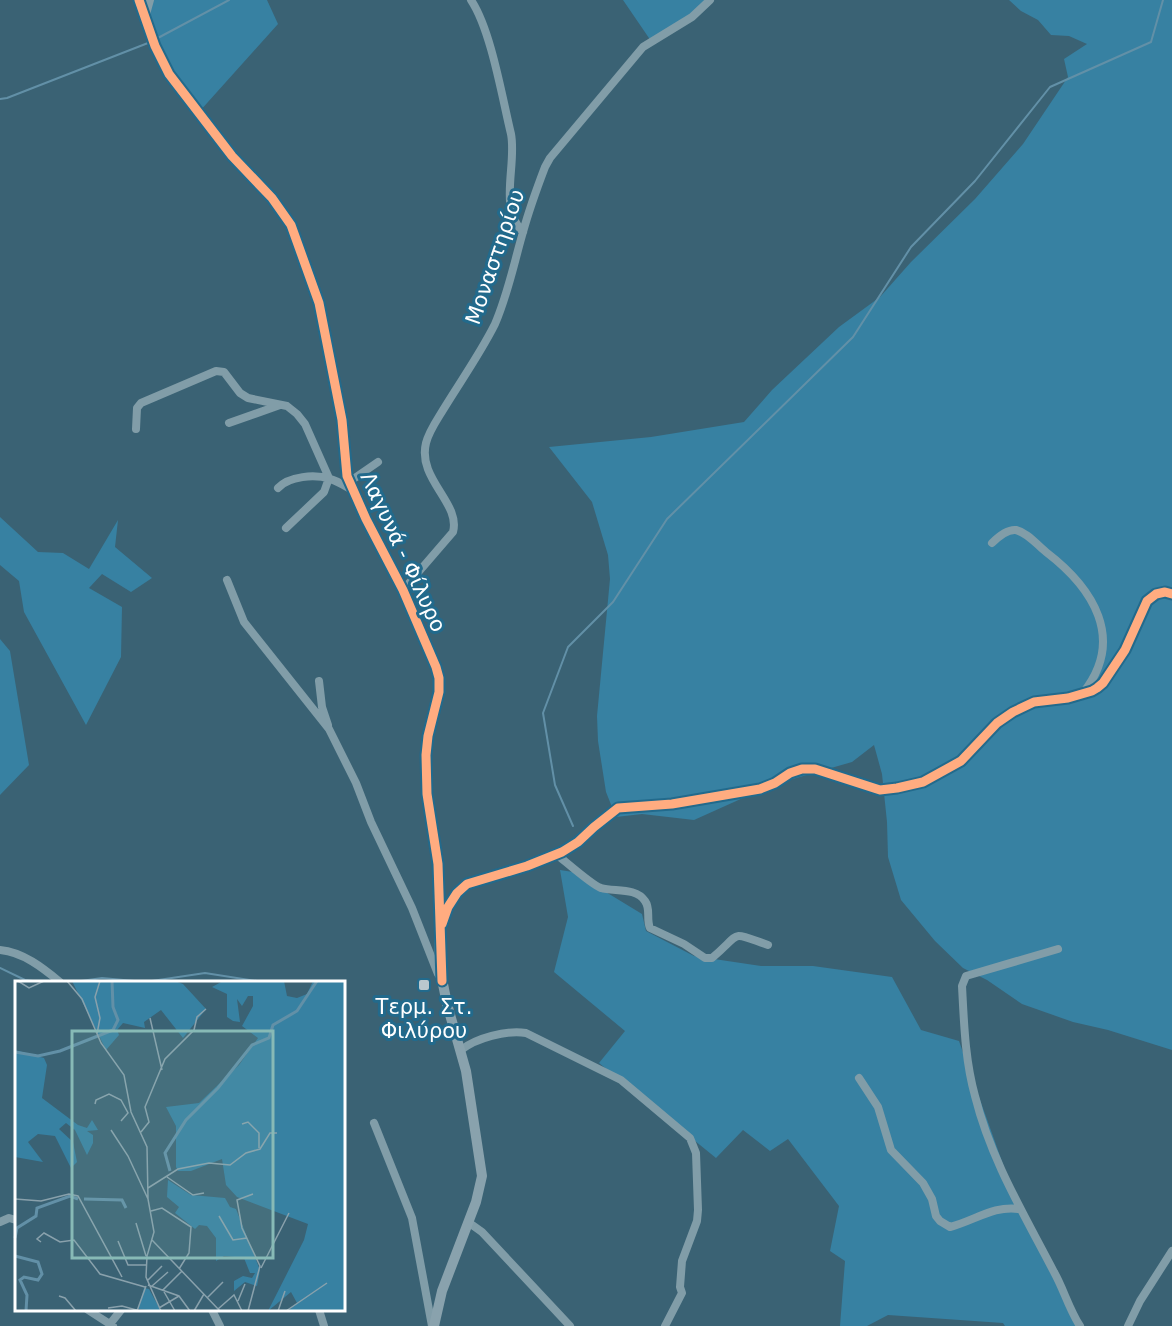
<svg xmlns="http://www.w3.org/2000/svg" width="1172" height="1326" viewBox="0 0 1172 1326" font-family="'DejaVu Sans',sans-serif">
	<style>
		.green { fill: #3781a2 }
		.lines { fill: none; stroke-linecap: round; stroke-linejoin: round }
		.stream { stroke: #6290a7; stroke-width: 2 }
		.street { stroke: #819da8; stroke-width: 8 }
		.secondary { stroke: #89a2ad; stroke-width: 10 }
		.cycleway-casing { stroke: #226a8c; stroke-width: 13 }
		.cycleway { stroke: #ffac80; stroke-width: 9 }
		.poi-dot { fill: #bac8ce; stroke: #226a8c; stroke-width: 2 }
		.labels { text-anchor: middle; stroke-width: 6; stroke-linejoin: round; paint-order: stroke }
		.street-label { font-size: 21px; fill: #fff; stroke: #226a8c }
		.poi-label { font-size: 21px; fill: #fff; stroke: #226a8c }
		.inset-river { fill: none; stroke: #6290a7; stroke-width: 3 }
		.inset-road { fill: none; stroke: #89a1ac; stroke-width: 1.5 }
		.view { fill: #87bab6; fill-opacity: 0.15; stroke: #87bab6; stroke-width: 3 }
		.inset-edge { fill: none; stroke: #fff; stroke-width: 3 }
	</style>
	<rect width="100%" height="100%" fill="#3a6274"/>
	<path class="green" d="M139 0H267L278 24 199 112 180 90Z
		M623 0H710L702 8 651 41Z
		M1009 0H1172V1050L1108 1030 1073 1022 1022 1004 987 980 963 968 935 941 901 900 888 857 887 822 882 774 874 745 852 762 772 785 694 820 642 814 616 817 606 792 598 741 597 716 610 579 608 555 592 502 549 447 651 437 744 422 772 390 839 327 880 297 911 262 975 199 1023 144 1068 77 1064 59 1087 44 1069 36 1051 35 1038 20 1021 11Z
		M0 517 38 552 63 553 89 569 118 520 115 547 152 578 131 592 102 574 89 588 122 607 121 657 86 725 24 612 19 581 0 565Z
		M0 639 10 651 29 765 0 795Z
		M560 870 573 872 642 914 646 931 694 956 761 966H813L892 977 921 1030 959 1041 1019 1209 1080 1326H1005L1003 1323 888 1315 867 1326H840L845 1261 830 1251 839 1206 788 1139 770 1151 743 1130 716 1158 599 1063 625 1031 554 972 568 917Z"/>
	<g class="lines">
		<path class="stream" d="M156 39 229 0
			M0 99 7 98 148 43
			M573 826 555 785 543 713 568 647 613 602 667 519 853 337 911 247 975 181 1050 87 1151 42 1163 0
			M0 968 25 980 41 982
			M74 982 102 978 145 982 205 973 263 982"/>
		<path class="street" d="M471 0C491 30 502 97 511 134 517 165 498 208 523 232
			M145 18 150 0
			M229 423 280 405
			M136 429 137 408 141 403 216 371 224 372 240 393 248 398 287 406 297 414 305 424 329 478 324 492 286 528
			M349 482 378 462
			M278 488C289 476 315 474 330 479 338 481 345 486 352 490
			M992 543C998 537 1007 529 1016 530 1028 533 1036 544 1046 552 1093 588 1126 639 1083 693
			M227 580 244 622 329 729 356 783 371 822 412 908 438 974
			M403 590 453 532C461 503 417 479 426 443 429 431 437 420 443 410 460 382 480 354 495 324 508 294 514 263 523 232 529 210 537 188 545 167L550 158 643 47 692 17 710 0
			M319 681 322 707 328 725
			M556 854C565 861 593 886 601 888 614 892 636 887 645 901 651 909 646 919 650 928L684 944 705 958H712C743 932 728 931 768 945
			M442 926 448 907 457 893 467 884 527 866 562 852 578 842 594 827 618 808 672 804 760 789 775 783 790 773 802 769H815L880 790 897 788 923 782 961 761 997 723 1013 712 1034 702 1068 698 1092 691 1097 688 1103 683 1125 650 1147 601 1156 594 1165 592 1172 594
			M1058 949 966 976 962 986C964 1023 965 1060 975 1096 991 1160 1024 1214 1054 1272 1064 1290 1069 1309 1080 1326
			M0 950C23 952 43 968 60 982
			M461 1050C476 1038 506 1030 526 1033L621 1080 690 1138 696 1153 698 1210 697 1221 682 1261 680 1287 682 1293 665 1326
			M859 1078 878 1107 891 1150 923 1183 932 1199 936 1216 940 1221 950 1227C974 1221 994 1205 1019 1209
			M374 1123 412 1218 432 1326
			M0 1222 9 1218 16 1220
			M468 1222 482 1232 570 1326
			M88 1310 113 1326
			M212 1310 220 1326
			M319 1310 324 1326
			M110 1324 121 1310
			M1128 1326 1140 1301 1172 1251"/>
		<path class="secondary" d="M139 0 155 46 169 74 232 156 272 198 291 225 319 303 342 420 347 476 366 519 403 590 438 673V699L428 736 426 755 427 794 438 864 440 969 447 1004 466 1071 482 1176 476 1202 442 1291 434 1326"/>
		<g class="cycleway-casing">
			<path id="cycleway" d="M139 0 155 46 169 74 232 156 272 198 291 225 319 303 342 420 347 476 366 519 403 590 436 667 439 678V692L428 736 426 755 427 794 438 864 442 981
				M442 924 448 907 457 893 467 884 527 866 562 852 578 842 594 827 618 808 672 804 760 789 775 783 790 773 802 769H815L880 790 897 788 923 782 961 761 997 723 1013 712 1034 702 1068 698 1092 691 1097 688 1103 683 1125 650 1147 601 1156 594 1165 592 1172 594"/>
		</g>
		<use href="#cycleway" class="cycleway"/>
	</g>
	<rect class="poi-dot" x="418" y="979" width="12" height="12" rx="3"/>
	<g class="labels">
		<g class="street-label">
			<text transform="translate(495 257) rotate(-71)" y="7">Μοναστηρίου</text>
			<text transform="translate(403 552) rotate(65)" y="7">Λαγυνά - Φίλυρο</text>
		</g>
		<g class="poi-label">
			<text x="424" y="1014">Τερμ. Στ.<tspan x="424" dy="24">Φιλύρου</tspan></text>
		</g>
	</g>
	<g transform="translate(15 981)">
		<rect width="330" height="330" fill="#3a6274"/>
		<path d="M57 0H160L168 3 191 28 168 57 146 29 129 41 130 47 108 42 102 49 104 54 91 69ZM208 0H269L272 15 282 17 292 13 298 0H330V330H273L282 322 276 311 253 330 289 259 293 243 222 216 211 204 207 178 176 190H163L161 186V145L151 126 184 122 224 84 243 57 227 45 238 25V15H233L227 25 222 18 225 41 218 40 212 36V13L197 6ZM0 69 29 77 32 84 27 117 63 144 72 147 77 139 83 149 72 150 78 154V162L72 174 60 149 51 142 44 148 58 161 62 181 56 187 40 155 23 153 13 161 28 181 0 176ZM153 199 176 214 210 217 215 226 221 228 245 289 242 305 230 301 219 310V300L228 295 237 297 240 292H235L229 277 209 275 201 280V257L192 245 184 244 180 248 160 232 164 226 152 216ZM129 307 134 308 146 330 123 328Z" fill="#3781a2"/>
		<path class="inset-river" d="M0 71 23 75 45 70 98 49 103 39 98 26 97 0M155 190 150 172 171 139 203 107 237 64 254 57 258 44 282 30 302 0M69 218 107 219 111 227M0 257 2 247 21 235 22 227 55 215 63 218M0 275 23 281 27 293 23 299 9 296 5 299 12 314 11 330"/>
		<path class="inset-road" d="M3 0 14 7 29 0M52 0 67 18 86 62 109 94 116 131 132 166 133 218M135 37 147 89M82 53 85 37 80 16 85 0M80 123 81 119 94 113 106 119 113 132 106 140M227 143 233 141 244 152V167M96 149 113 175 133 218 139 251 132 275 131 296 146 330M126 151 134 141 130 126 150 78 179 49 182 36 191 28M152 196 178 214 189 212M133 207 163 188 194 182 215 184 231 172 245 168 255 152H262M0 218 26 220 54 213 63 215 107 296M136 230 147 227 176 246 174 272 164 288M204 235 218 259 232 257M121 242 131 275M137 259 205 330M103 260 113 284H131M26 261 22 258 29 252 45 261 59 259 85 293 130 306M246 287 274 232M132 300 147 285M133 304 164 315 175 330M137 305 153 291M44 315 50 317 61 330M192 317 208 301M223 320 230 303M93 327 107 325 125 330M144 327 164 315M203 328 219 314 227 330M122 330 131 305M160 330 148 309 167 290M179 330 189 313M233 330 245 285 227 247 222 219 238 213M263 330 270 310M271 330 312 302"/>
		<path class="view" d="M57 50H258V277H57Z"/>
		<rect width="330" height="330" class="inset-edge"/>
	</g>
</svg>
